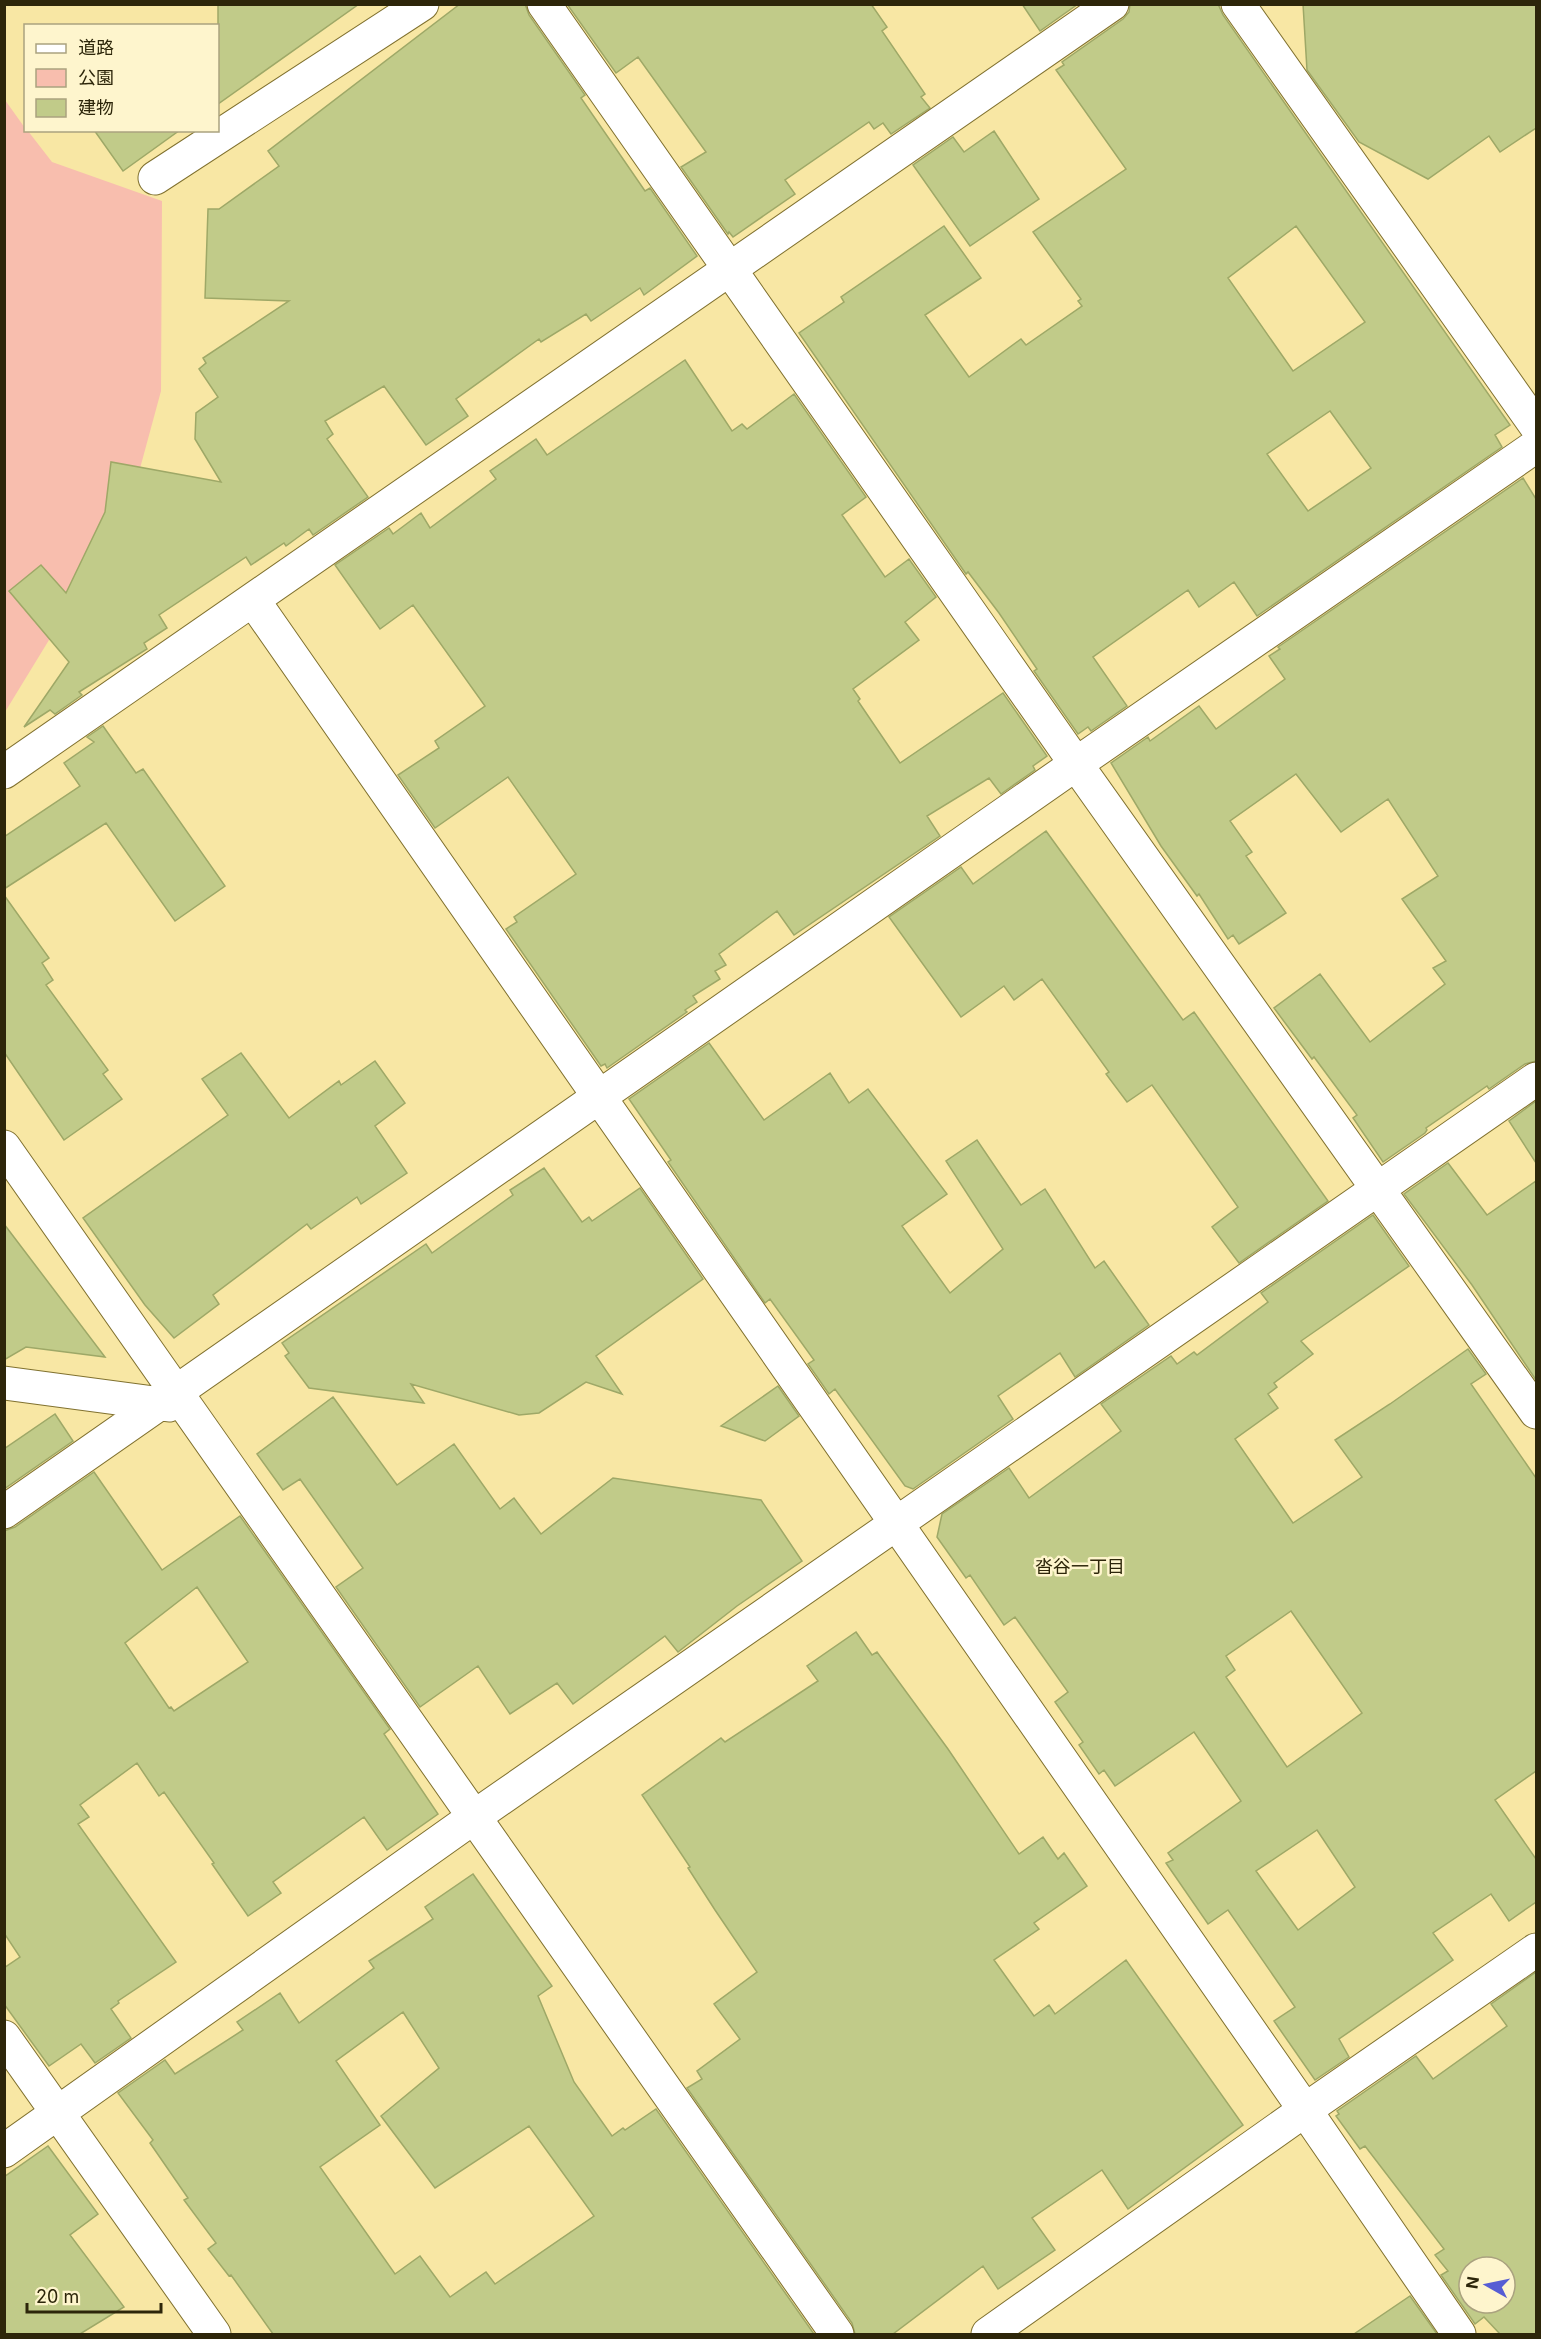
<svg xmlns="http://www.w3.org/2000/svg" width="1541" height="2339" viewBox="0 0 1541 2339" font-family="Inter,'Noto Sans JP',sans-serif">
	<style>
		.green { fill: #f8beae }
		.building { fill: #c1cb89; stroke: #9ea867; stroke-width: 1.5; fill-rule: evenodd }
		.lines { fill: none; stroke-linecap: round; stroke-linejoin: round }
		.minor-casing { stroke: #80712f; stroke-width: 35 }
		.minor { stroke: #fff; stroke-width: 33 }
		.labels { text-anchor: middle; stroke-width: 5; stroke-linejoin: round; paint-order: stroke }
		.neighbourhood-label { font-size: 18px; fill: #2d260a; stroke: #fef5cd }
	</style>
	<rect width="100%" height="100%" fill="#f8e7a4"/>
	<path class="green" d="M5 100 25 128 26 130 28 131 52 162 162 201 161 391 129 509 5 712Z"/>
	<path class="building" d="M218 4H359L218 104Z
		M460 4H525L529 15 585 95 581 98 645 191 650 188 697 256 644 295 640 288 591 321 586 314 541 342 539 339 456 399 468 416 426 445 384 386 325 421 333 434 327 439 368 497 313 535 309 529 286 546 284 543 251 565 246 557 159 615 167 628 144 643 147 649 79 692 82 695 55 714 50 710 24 727 69 662 9 591 41 565 66 593 105 512 111 462 221 482 195 439 196 413 218 397 199 369 206 363 203 358 289 301 205 298 208 209H219L279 166 268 151Z
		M567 4H871L887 27 882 31 925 94 921 97 930 108 891 134 883 123 874 129 869 122 785 180 795 194 733 237 729 232 728 234 681 167 706 152 638 57 616 73Z
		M1022 4H1078L1040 31Z
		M1130 4H1218L1223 15 1510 425 1495 435 1502 447 1257 616 1234 582 1199 607 1188 590 1093 657 1127 706 1091 731 1088 727 1078 734 1034 671 1037 669 999 613 968 572 966 574 799 333 844 302 841 297 944 226 981 278 925 315 969 377 1021 339 1026 345 1082 306 1078 301 1081 299 1033 232 1126 169 1056 70 1064 65 1062 62 1123 19 1129 12ZM1296 226 1365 322 1293 371 1228 278ZM1330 411 1371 468 1308 511 1267 454Z
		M1303 4H1536V128L1500 152 1489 136 1428 179 1359 142 1307 70Z
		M94 130H180L123 171Z
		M994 131 1039 199 970 246 913 165 953 137 964 152Z
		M685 360 732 431 742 424 747 429 794 394 866 497 842 515 885 577 909 559 936 597 905 622 919 640 853 689 860 699 858 701 900 763 1003 693 1047 756 1033 766 1035 770 1001 794 989 778 927 816 940 836 794 935 777 911 719 954 726 965 715 971 720 979 693 996 697 1002 685 1010 687 1012 607 1068 605 1064 601 1066 506 929 517 922 514 917 576 874 508 777 435 828 398 775 439 748 435 741 485 706 413 605 380 629 335 565 389 528 393 534 421 513 430 528 496 479 490 471 536 439 547 455Z
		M1523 478 1536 499V1061L1525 1064 1489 1089 1487 1086 1426 1128 1427 1130 1425 1133 1383 1162 1353 1118 1357 1115 1314 1057 1312 1059 1274 1008 1320 974 1370 1042 1445 984 1433 968 1446 961 1402 899 1438 876 1388 799 1341 832 1296 774 1230 821 1252 852 1246 856 1286 913 1239 944 1233 935 1228 939 1199 894 1197 896 1161 846 1111 763 1148 737 1150 741 1199 706 1216 729 1285 679 1269 656 1280 649 1278 647Z
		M103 726 136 773 143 769 225 886 175 921 106 823 4 889V837L80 786 64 763 94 742 87 737Z
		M1046 831 1183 1020 1194 1012 1328 1201 1239 1263 1212 1227 1238 1207 1152 1085 1127 1102 1106 1074 1109 1072 1042 979 1014 1000 1004 986 961 1017 889 917 961 867 973 884Z
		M4 895 49 958 42 963 53 980 46 985 108 1070 103 1074 122 1099 64 1140 4 1052Z
		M709 1043 764 1120 830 1073 849 1103 868 1089 947 1194 902 1226 950 1293 1003 1249 946 1161 977 1140 1021 1205 1045 1189 1095 1268 1104 1261 1149 1325 1075 1377 1060 1353 998 1396 1013 1419 913 1489 905 1486 835 1389 829 1394 808 1364 814 1360 770 1299 765 1303 668 1162 671 1160 629 1099Z
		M241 1053 289 1118 339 1081 341 1085 375 1061 405 1103 375 1126 407 1173 361 1204 357 1197 311 1229 307 1224 213 1295 219 1304 174 1338 145 1305 83 1218 228 1115 202 1079Z
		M1536 1101V1163L1509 1121Z
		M1448 1163 1487 1215 1536 1181V1380L1472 1285 1404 1194Z
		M544 1168 582 1222 589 1217 592 1221 640 1188 703 1279 596 1356 622 1394 586 1382 539 1413 519 1415 411 1384 424 1403 309 1388 285 1356 289 1353 282 1343 426 1244 432 1253 513 1195 510 1190Z
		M1373 1215 1409 1266 1301 1341 1313 1354 1274 1383 1277 1387 1268 1394 1278 1408 1235 1439 1293 1523 1362 1477 1335 1440 1390 1404 1468 1349 1486 1374 1471 1384 1536 1478V1771L1495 1800 1536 1859V1902L1509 1921 1491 1894 1433 1933 1453 1960 1339 2039 1349 2057 1315 2080 1274 2021 1295 2007 1228 1910 1208 1924 1166 1863 1173 1860 1168 1853 1241 1801 1194 1732 1115 1786 1104 1770 1099 1774 1079 1745 1083 1742 1055 1702 1068 1692 1015 1617 1004 1625 970 1575 966 1578 937 1537 942 1514 1009 1468 1029 1498 1088 1455 1121 1431 1101 1404 1171 1356 1177 1364 1194 1352 1197 1355 1268 1302 1261 1293ZM1291 1611 1362 1713 1287 1767 1226 1677 1235 1670 1226 1656ZM1317 1830 1355 1887 1298 1930 1256 1871Z
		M4 1224 105 1357 26 1347 4 1360Z
		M778 1386 799 1416 765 1441 721 1426Z
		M333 1397 397 1485 454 1444 500 1509 514 1498 541 1534 613 1478 761 1500 802 1561 737 1606 678 1652 665 1636 573 1704 557 1683 510 1714 478 1666 420 1707 336 1587 363 1568 300 1479 283 1490 257 1454Z
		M55 1414 73 1441 4 1489V1449Z
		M94 1472 162 1570 240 1516 390 1729 384 1734 438 1814 387 1850 364 1817 273 1882 281 1893 248 1916 212 1864 214 1863 164 1792 159 1796 137 1763 80 1805 89 1817 78 1824 176 1962 118 2001 119 2003 111 2009 131 2038 95 2063 81 2044 49 2066 4 2004V1968L20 1957 4 1933V1531L15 1527ZM197 1587 248 1662 174 1711 171 1707 169 1708 125 1643Z
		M856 1632 872 1655 877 1652 948 1749 1019 1854 1043 1837 1058 1859 1064 1853 1087 1886 1034 1923 1039 1929 994 1960 1034 2016 1049 2005 1055 2014 1126 1960 1243 2125 1128 2209 1102 2170 1032 2218 1055 2250 998 2289 983 2266 893 2334H855L852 2323 687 2088 702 2079 697 2071 740 2039 714 2004 757 1972 715 1910 688 1868 690 1867 642 1795 721 1738 725 1742 818 1681 807 1666Z
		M473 1874 552 1986 538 1996 574 2082 612 2136 623 2128 625 2130 656 2109 814 2334H273L231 2275 229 2276 208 2249 216 2243 184 2200 188 2198 150 2143 153 2140 118 2093 165 2060 175 2074 243 2030 237 2022 280 1993 299 2023 374 1968 369 1961 433 1919 425 1907ZM403 2012 439 2068 381 2116 435 2188 529 2126 594 2216 495 2284 486 2272 450 2297 420 2256 395 2274 320 2167 380 2125 336 2061Z
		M1536 1972V2334H1500L1484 2317 1475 2324 1441 2275 1448 2271 1435 2255 1444 2249 1365 2146 1360 2149 1336 2116 1339 2114 1337 2111 1416 2056 1433 2079 1507 2026 1491 2004ZM1469 2267H1505V2303H1469Z
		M48 2146 98 2214 70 2235 124 2307 80 2334H4V2177Z
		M1410 2296 1437 2334H1354Z"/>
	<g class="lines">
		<g class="minor-casing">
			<path id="minor" d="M544 4 1076 764 1536 1412
				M1238 4 1536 426
				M155 178 422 4
				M253 600 1305 2110 1459 2334
				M4 772 1112 4
				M4 1147 837 2334
				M4 1383 169 1405
				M4 1512 1076 764 1536 446
				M4 2037 214 2334
				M4 2151 474 1817 1536 1079
				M988 2334 1305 2110 1536 1950"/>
		</g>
		<use href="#minor" class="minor"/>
	</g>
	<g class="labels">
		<g class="neighbourhood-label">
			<text x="1080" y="1573">沓谷一丁目</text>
		</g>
	</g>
	<rect width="1541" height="2339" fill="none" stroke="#2d260a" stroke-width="12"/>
	<rect x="24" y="24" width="195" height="108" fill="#fef5cd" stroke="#aaa27f" stroke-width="1.5"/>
	<rect x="36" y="44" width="30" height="9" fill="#ffffff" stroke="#aaa27f" stroke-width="1.5"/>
	<text x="78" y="54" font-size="18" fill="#2d260a">道路</text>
	<rect x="36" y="69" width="30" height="18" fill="#f8beae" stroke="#aaa27f" stroke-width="1.5"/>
	<text x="78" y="84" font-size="18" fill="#2d260a">公園</text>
	<rect x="36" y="99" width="30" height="18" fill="#c1cb89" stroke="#aaa27f" stroke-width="1.5"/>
	<text x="78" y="114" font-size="18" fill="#2d260a">建物</text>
	<g transform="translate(1487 2285) rotate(279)"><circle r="28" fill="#fef5cd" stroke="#aaa27f" stroke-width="1.5"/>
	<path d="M0-4.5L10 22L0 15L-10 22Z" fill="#565dd4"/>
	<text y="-9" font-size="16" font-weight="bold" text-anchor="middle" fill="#2d260a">N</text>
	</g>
	<path d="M27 2303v9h134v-9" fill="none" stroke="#2d260a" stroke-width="3"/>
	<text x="36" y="2303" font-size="18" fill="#2d260a" stroke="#fef5cd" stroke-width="4.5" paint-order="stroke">20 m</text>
</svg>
